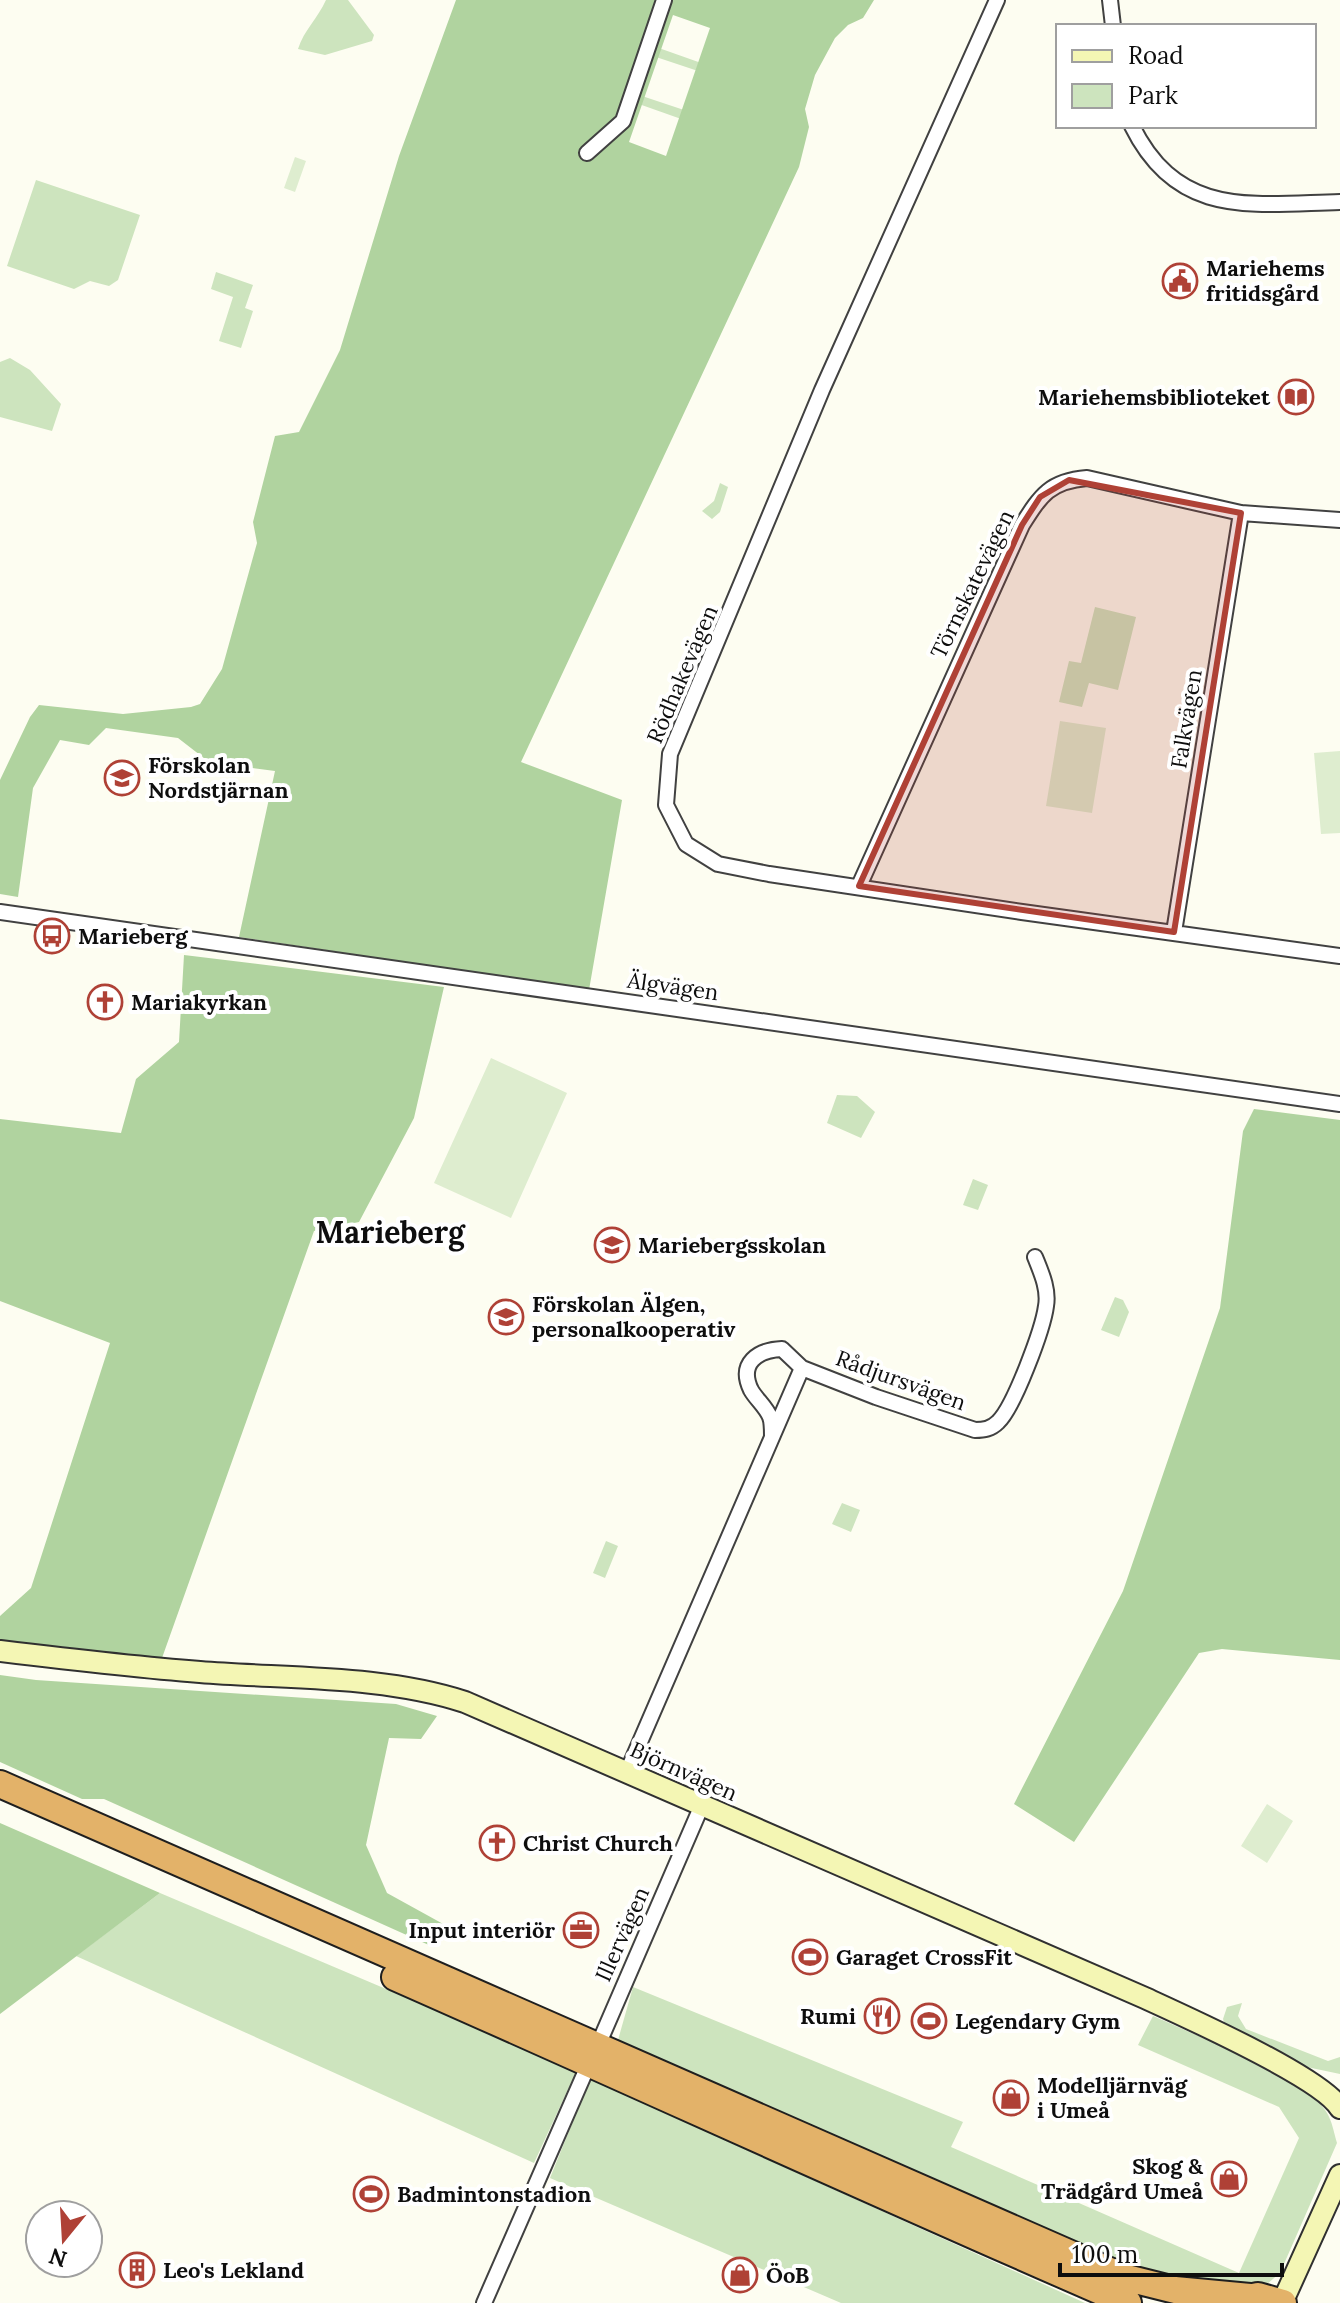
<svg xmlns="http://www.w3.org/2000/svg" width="1340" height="2303" viewBox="0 0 1340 2303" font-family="Lora,serif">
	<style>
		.green { fill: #cde4be }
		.forest { fill: #b0d39f; fill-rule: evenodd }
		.pitch { fill: #deedcf }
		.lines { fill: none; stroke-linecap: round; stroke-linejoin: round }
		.street-casing { stroke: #414141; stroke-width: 18 }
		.secondary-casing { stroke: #303030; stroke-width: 24 }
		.highway-casing { stroke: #1f1f1f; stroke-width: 30 }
		.street { stroke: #fff; stroke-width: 14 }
		.secondary { stroke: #f4f6b4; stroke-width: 20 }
		.highway { stroke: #e3b269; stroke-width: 26 }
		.marked { fill: #af4136; fill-opacity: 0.2; stroke: #af4136; stroke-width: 6; stroke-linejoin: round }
		.labels { text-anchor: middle; stroke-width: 8; stroke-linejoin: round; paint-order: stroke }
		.poi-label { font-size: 22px; font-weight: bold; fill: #0e0e0e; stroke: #fff; text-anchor: start }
		.street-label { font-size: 22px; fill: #0e0e0e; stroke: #fff }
		.district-label { font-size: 30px; font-weight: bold; fill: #0e0e0e; stroke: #fff }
	</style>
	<rect width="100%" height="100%" fill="#fdfdf1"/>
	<path class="green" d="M326 0H348L374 35 372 41 325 55 298 49C304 30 318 18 326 0Z
		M656 47 704 64 701 72 653 56Z
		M639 95 687 111 684 120 636 103Z
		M36 180 140 215 118 280 109 286 90 281 74 289 7 266Z
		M216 272 253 285 245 308 253 311 241 348 219 341 233 297 211 289Z
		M10 358 30 370 61 404 52 431 0 417V362Z
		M720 483 728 487 720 512 712 519 702 511 714 501Z
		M1095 607 1136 617 1118 690 1089 683 1082 707 1059 702 1069 661 1081 663Z
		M837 1095 857 1096 875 1112 861 1138 827 1123Z
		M973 1179 988 1185 978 1210 963 1205Z
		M1115 1297 1123 1300 1129 1312 1119 1337 1101 1330Z
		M842 1503 860 1510 851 1532 832 1524Z
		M606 1541 618 1546 605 1578 593 1573Z
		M160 1893 577 2070 534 2163 76 1956Z
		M633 1987 963 2122 951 2147 1239 2273 1299 2138 1279 2107 1138 2045 1153 2016C1187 2031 1312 2083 1327 2113 1332 2121 1334 2133 1337 2143L1280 2273 1266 2285 1214 2286 1159 2277 1091 2253 618 2040Z
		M1242 2003 1238 2016 1246 2029 1328 2061 1340 2057V2074L1302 2066 1226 2028 1223 2019 1227 2007Z
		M590 2079 1085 2303H841L550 2178Z"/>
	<path class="forest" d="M456 0H874L863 18 848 25 835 38 815 75 805 109 809 127 799 167 521 762 622 800 589 990 436 973 412 963 239 937 275 771 209 762 178 738 106 728 89 745 60 740 33 788 18 897 0 894V780L30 717 39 705 123 714 191 707 200 704 222 669 257 543 253 522 275 436 299 432 340 350 399 156ZM673 15 710 28 666 156 629 142Z
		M184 955 444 987 414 1118 359 1222 314 1231 162 1658 0 1640V1616L31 1588 110 1343 0 1301V1119L121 1133 136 1079 179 1042Z
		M1254 1109 1340 1120V1660L1222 1649 1199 1653 1074 1842 1014 1804 1123 1591 1220 1308 1243 1131Z
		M0 1675 36 1680 396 1704 437 1716 421 1739 389 1738 366 1845 387 1893 445 1925 431 1946 104 1799H82L0 1762Z
		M0 1823 160 1893 0 2014Z"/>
	<path class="pitch" d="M295 157 306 161 295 192 284 188Z
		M1060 721 1106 728 1092 813 1046 806Z
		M1340 751V833L1321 834 1314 753Z
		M491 1058 567 1093 511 1218 434 1183Z
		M1267 1804 1293 1821 1267 1863 1241 1846Z"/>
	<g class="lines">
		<g class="street-casing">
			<path id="street" d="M997 0 822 390 670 754 666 805 686 844 718 864 769 874 1022 912 1340 956
				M1110 0 1113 26
				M1132 126C1178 219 1252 204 1340 202
				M587 153 623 121 664 0
				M859 886 1022 525C1041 495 1050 481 1087 478L1241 513 1340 520
				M0 912 1340 1104
				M1174 932 1241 513
				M772 1436C772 1430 772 1422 770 1417 766 1407 756 1399 751 1390 738 1363 758 1350 782 1349L802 1368 876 1397 975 1430C984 1430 991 1429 998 1422 1014 1407 1043 1329 1046 1306 1049 1289 1041 1272 1035 1257
				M627 1772 802 1368
				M602 2036 702 1805
				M484 2303 587 2068"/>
		</g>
		<g class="secondary-casing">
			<path id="secondary" d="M0 1651C66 1659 133 1667 200 1672 286 1679 383 1675 465 1702L1145 1998C1184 2016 1321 2077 1340 2108
				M1282 2303 1340 2175"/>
		</g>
		<g class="highway-casing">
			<path id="highway" d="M0 1784 1123 2277 1175 2290 1250 2297
				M395 1977C640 2085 883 2197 1128 2303
				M1234 2301 1258 2296 1283 2303"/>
		</g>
		<use href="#street" class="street"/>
		<use href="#secondary" class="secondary"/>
		<use href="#highway" class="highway"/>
	</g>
	<path class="marked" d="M1069 480 1241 513 1174 932 859 886 1022 525 1040 497Z"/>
	<defs>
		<g id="civic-ring" transform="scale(1.8)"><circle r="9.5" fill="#fff" stroke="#af4136" stroke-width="1.5"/><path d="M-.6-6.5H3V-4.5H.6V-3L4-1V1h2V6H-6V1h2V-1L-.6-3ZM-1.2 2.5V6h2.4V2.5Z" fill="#af4136"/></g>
		<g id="library-ring" transform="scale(1.8)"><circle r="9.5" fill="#fff" stroke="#af4136" stroke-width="1.5"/><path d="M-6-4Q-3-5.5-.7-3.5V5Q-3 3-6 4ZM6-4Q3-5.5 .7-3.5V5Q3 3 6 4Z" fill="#af4136"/></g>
		<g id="school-ring" transform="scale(1.8)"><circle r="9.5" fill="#fff" stroke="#af4136" stroke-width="1.5"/><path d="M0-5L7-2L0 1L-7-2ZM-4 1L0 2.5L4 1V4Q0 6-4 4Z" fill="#af4136"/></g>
		<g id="bus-ring" transform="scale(1.8)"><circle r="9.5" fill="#fff" stroke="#af4136" stroke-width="1.5"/><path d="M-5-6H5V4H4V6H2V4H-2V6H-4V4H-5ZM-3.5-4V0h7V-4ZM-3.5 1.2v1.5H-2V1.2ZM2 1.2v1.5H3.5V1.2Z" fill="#af4136"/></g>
		<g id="church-ring" transform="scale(1.8)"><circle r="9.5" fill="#fff" stroke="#af4136" stroke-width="1.5"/><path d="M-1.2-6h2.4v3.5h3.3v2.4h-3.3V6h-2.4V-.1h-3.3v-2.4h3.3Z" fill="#af4136"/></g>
		<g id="office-ring" transform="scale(1.8)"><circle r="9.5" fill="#fff" stroke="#af4136" stroke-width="1.5"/><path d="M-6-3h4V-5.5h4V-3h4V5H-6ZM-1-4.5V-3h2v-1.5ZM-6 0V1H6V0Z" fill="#af4136"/></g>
		<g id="stadium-ring" transform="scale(1.8)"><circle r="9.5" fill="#fff" stroke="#af4136" stroke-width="1.5"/><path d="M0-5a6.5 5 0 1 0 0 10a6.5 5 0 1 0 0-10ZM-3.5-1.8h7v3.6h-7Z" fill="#af4136"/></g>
		<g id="restaurant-ring" transform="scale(1.8)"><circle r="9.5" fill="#fff" stroke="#af4136" stroke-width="1.5"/><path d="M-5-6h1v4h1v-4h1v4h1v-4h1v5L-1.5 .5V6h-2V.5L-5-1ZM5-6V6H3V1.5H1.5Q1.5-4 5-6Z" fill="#af4136"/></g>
		<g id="shop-ring" transform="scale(1.8)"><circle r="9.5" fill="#fff" stroke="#af4136" stroke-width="1.5"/><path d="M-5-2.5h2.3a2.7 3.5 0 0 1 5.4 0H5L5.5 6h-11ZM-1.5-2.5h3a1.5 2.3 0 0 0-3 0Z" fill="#af4136"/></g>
		<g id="building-ring" transform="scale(1.8)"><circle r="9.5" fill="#fff" stroke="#af4136" stroke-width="1.5"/><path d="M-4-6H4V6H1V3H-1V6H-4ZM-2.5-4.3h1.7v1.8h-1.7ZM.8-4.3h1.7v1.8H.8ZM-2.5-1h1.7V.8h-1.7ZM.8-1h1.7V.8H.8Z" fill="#af4136"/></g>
	</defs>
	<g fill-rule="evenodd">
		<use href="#civic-ring" x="1180" y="281"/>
		<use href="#library-ring" x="1296" y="397"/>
		<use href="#school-ring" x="122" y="778"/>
		<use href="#bus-ring" x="52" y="936"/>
		<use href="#church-ring" x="105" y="1002"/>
		<use href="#school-ring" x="612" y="1245"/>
		<use href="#school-ring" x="506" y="1317"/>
		<use href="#church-ring" x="497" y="1843"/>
		<use href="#office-ring" x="581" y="1930"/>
		<use href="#stadium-ring" x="810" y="1957"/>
		<use href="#restaurant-ring" x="882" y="2016"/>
		<use href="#stadium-ring" x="929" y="2021"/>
		<use href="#shop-ring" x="1011" y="2098"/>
		<use href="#shop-ring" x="1229" y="2179"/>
		<use href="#stadium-ring" x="371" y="2194"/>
		<use href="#building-ring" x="137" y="2270"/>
		<use href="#shop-ring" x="740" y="2275"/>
	</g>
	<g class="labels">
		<g class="poi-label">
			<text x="1206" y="276">Mariehems<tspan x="1206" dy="25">fritidsgård</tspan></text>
			<text x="1270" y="405" text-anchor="end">Mariehemsbiblioteket</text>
			<text x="148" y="773">Förskolan<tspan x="148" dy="25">Nordstjärnan</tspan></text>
			<text x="78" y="944">Marieberg</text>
			<text x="131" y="1010">Mariakyrkan</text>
			<text x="638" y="1253">Mariebergsskolan</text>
			<text x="532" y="1312">Förskolan Älgen,<tspan x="532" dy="25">personalkooperativ</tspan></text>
			<text x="523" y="1851">Christ Church</text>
			<text x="555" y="1938" text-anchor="end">Input interiör</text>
			<text x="836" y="1965">Garaget CrossFit</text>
			<text x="856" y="2024" text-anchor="end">Rumi</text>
			<text x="955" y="2029">Legendary Gym</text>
			<text x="1037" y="2093">Modelljärnväg<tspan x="1037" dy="25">i Umeå</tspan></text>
			<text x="1203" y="2174" text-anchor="end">Skog &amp;<tspan x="1203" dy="25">Trädgård Umeå</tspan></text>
			<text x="397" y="2202">Badmintonstadion</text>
			<text x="163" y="2278">Leo's Lekland</text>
			<text x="766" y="2283">ÖoB</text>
		</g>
		<g class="street-label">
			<text transform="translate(972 584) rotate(-64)" y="8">Törnskatevägen</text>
			<text transform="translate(682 674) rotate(-67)" y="8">Rödhakevägen</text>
			<text transform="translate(1186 719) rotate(-81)" y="8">Falkvägen</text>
			<text transform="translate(673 986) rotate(8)" y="8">Älgvägen</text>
			<text transform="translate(901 1380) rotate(20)" y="8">Rådjursvägen</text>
			<text transform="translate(684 1771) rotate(24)" y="8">Björnvägen</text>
			<text transform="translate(622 1934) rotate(-66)" y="8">Illervägen</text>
		</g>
		<g class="district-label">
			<text x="390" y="1243">Marieberg</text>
		</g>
	</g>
	<rect x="1056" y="24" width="260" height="104" fill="#ffffff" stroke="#9f9f9f" stroke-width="2"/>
	<rect x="1072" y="50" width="40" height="12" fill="#f4f6b4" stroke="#9f9f9f" stroke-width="2"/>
	<text x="1128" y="64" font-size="24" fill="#0e0e0e">Road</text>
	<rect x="1072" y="84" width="40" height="24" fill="#cde4be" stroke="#9f9f9f" stroke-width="2"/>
	<text x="1128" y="104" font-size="24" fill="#0e0e0e">Park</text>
	<g transform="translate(64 2239) rotate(198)"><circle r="38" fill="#ffffff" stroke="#9f9f9f" stroke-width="2"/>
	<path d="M0-6L14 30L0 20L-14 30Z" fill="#af4136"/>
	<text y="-12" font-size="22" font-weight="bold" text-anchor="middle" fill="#0e0e0e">N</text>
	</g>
	<path d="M1060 2263v12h222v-12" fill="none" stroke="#0e0e0e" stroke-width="4"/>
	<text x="1072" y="2263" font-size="24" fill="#0e0e0e" stroke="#ffffff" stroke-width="6" paint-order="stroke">100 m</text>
</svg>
